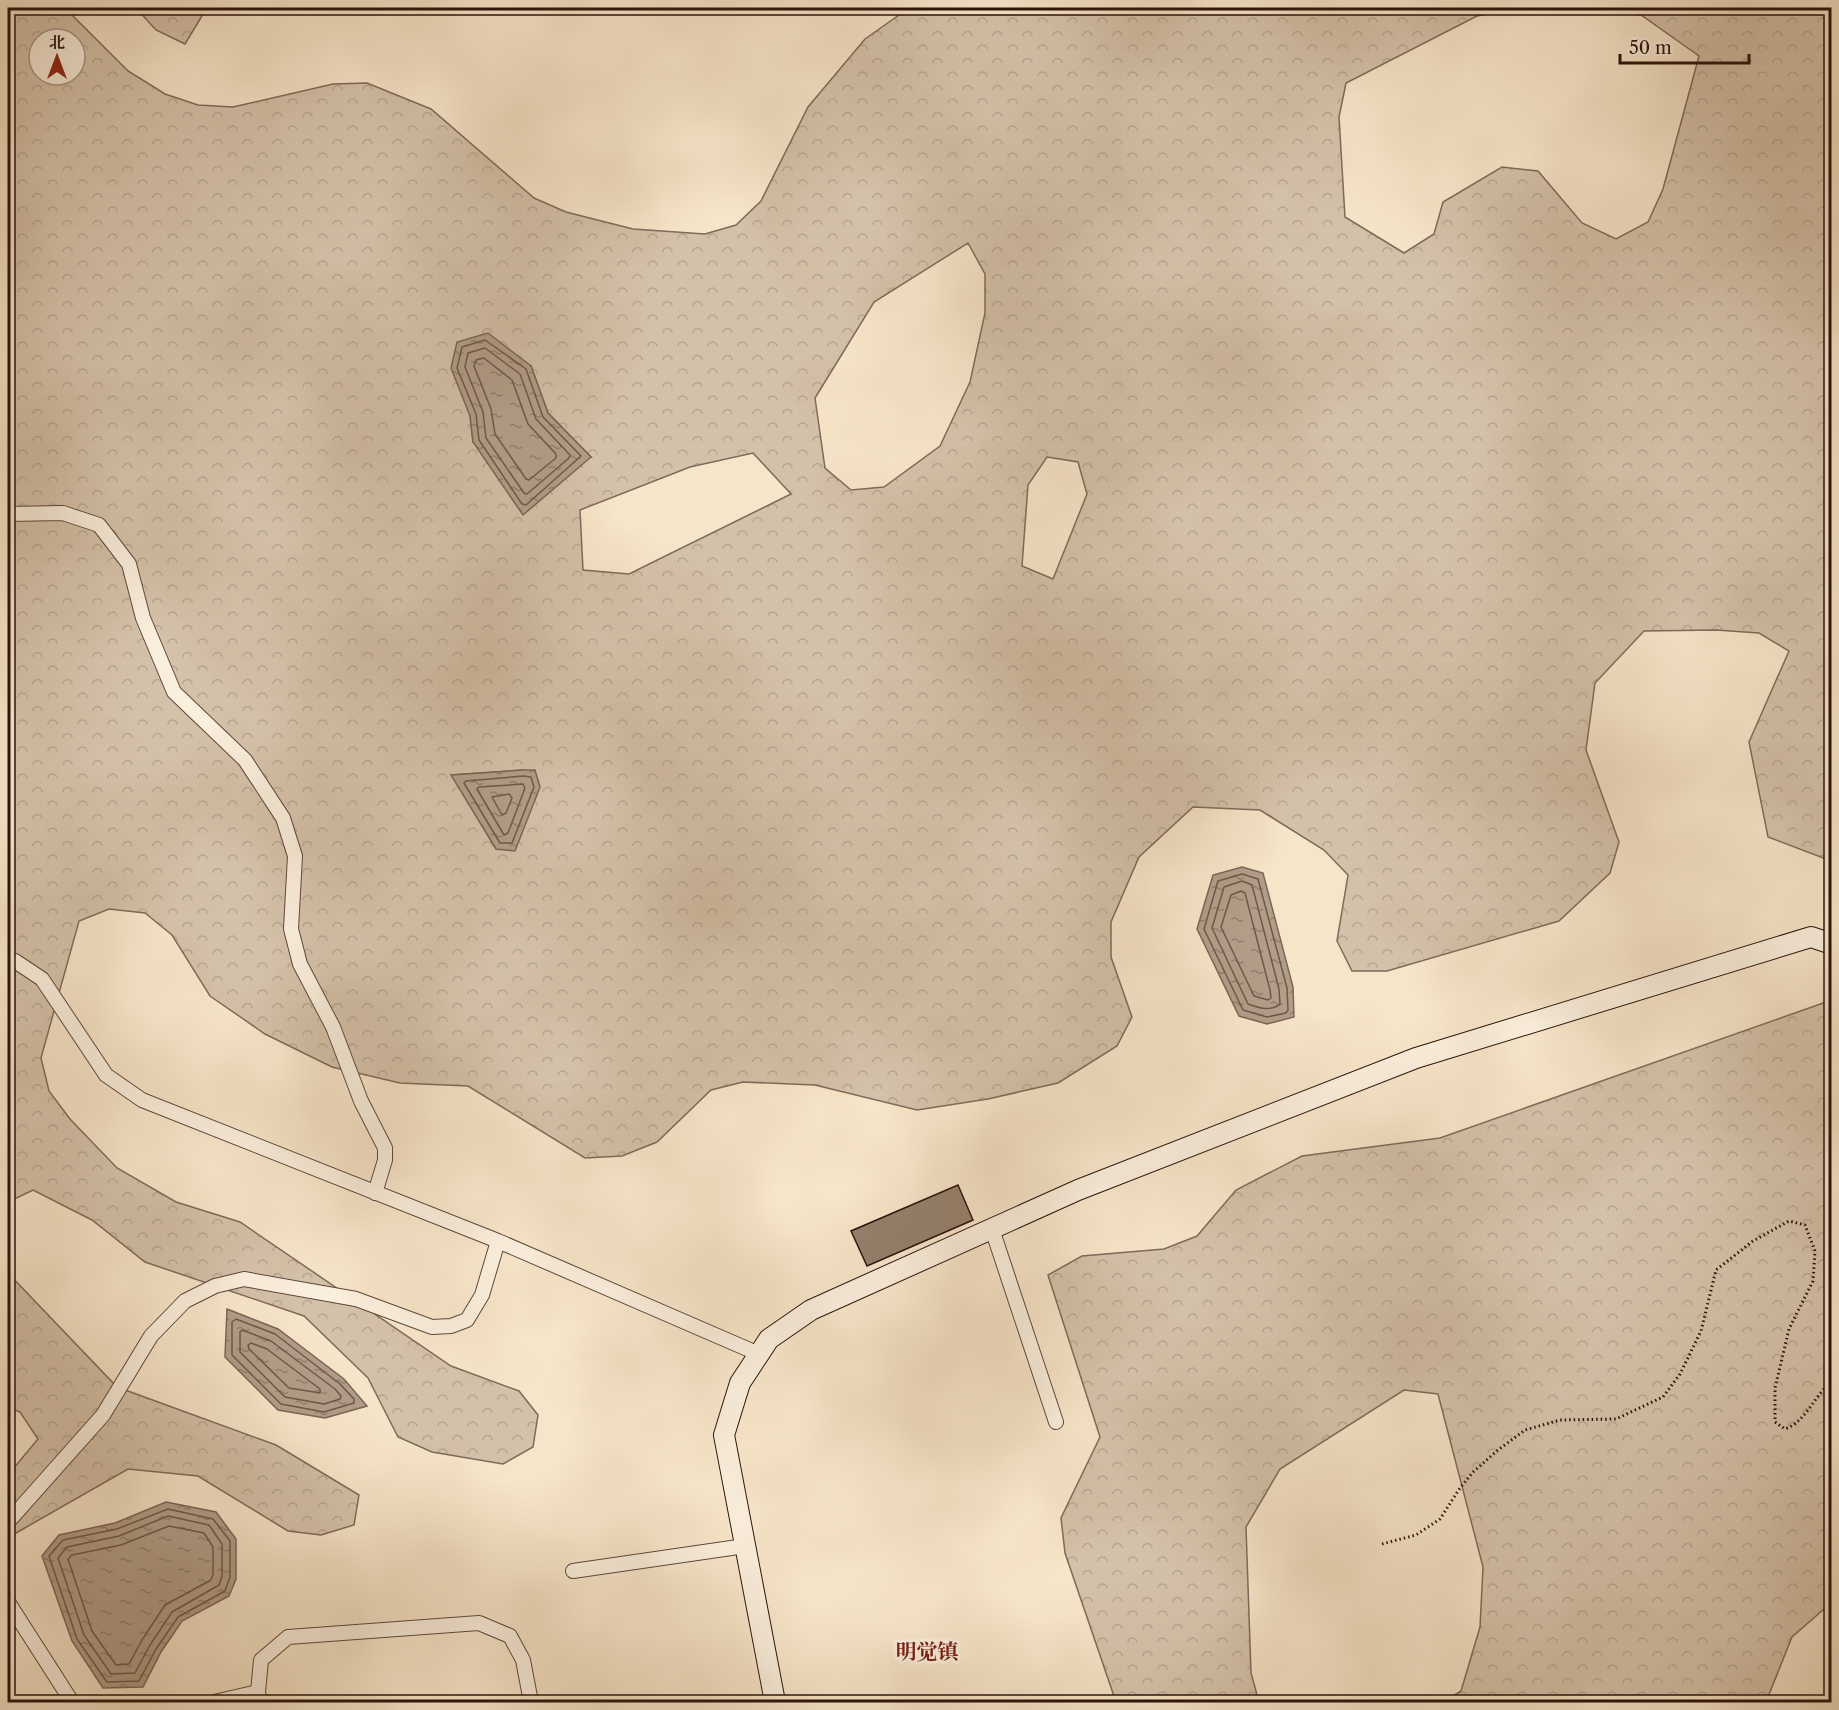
<svg xmlns="http://www.w3.org/2000/svg" width="1839" height="1710" viewBox="0 0 1839 1710" font-family="'Libre Caslon Text','Noto Serif SC',serif">
	<style>
		.forest { fill: url(#forest-crowns); stroke: #7f6a5a; stroke-width: 1.5; fill-rule: evenodd }
		.water { fill: url(#water-ripples); stroke: #7b6556; stroke-width: 1.5 }
		.lines { fill: none; stroke-linecap: round; stroke-linejoin: round }
		.shore { stroke: #6e5849; stroke-width: 1.5 }
		.building { fill: #95806d; stroke: #2a120a; stroke-width: 1.5 }
		.minor-casing { stroke: #5d473a; stroke-width: 16 }
		.secondary-casing { stroke: #2a120a; stroke-width: 22 }
		.path { stroke: #2a120a; stroke-width: 3; stroke-dasharray: 1.5 3; stroke-linecap: butt }
		.minor { stroke: #faeedc; stroke-width: 14 }
		.secondary { stroke: #faeedc; stroke-width: 20 }
		.labels { text-anchor: middle; stroke-width: 6; stroke-linejoin: round; paint-order: stroke }
		.district-label { font-size: 21px; font-weight: bold; fill: #7a1f14; stroke: #faeedc }
	</style>
	<defs>
		<pattern id="forest-crowns" width="20" height="18" patternUnits="userSpaceOnUse" patternTransform="scale(1.5)"><rect width="20" height="18" fill="#d4c1a9"/><path d="M2 6a3 3 0 1 1 6 0M12 15a3 3 0 1 1 6 0" fill="none" stroke="#b6a590"/></pattern>
		<pattern id="water-ripples" width="26" height="14" patternUnits="userSpaceOnUse" patternTransform="scale(1.5)"><rect width="26" height="14" fill="#b19d88"/><path d="M2 4q2-2 4 0t4 0M15 11q2-2 4 0t4 0" fill="none" stroke="#907f6d"/></pattern>
	</defs>
	<rect width="100%" height="100%" fill="#f7e5c9"/>
	<filter id="stains"><feTurbulence type="fractalNoise" baseFrequency=".00333" numOctaves="4"/><feColorMatrix values="0 0 0 0 .2 0 0 0 0 .09 0 0 0 0 .02 0 0 0 .5 -.17"/></filter>
	<radialGradient id="worn" r=".72"><stop offset=".6" stop-color="#630" stop-opacity="0"/><stop offset="1" stop-color="#630" stop-opacity=".3"/></radialGradient>
	<path class="forest" d="M8 8H65L128 71 165 94 198 105 233 107 333 84 367 83 431 109 534 198 566 212 633 229 705 234 736 225 761 201 808 107 865 39 909 8H1519L1477 16 1346 83 1339 117 1345 217 1404 253 1434 234 1443 202 1502 167 1538 171 1582 223 1616 239 1648 222 1663 189 1699 56 1641 15 1580 8H1831V861L1768 837 1749 742 1789 651 1759 633 1716 630 1644 631 1595 683 1586 750 1619 842 1610 873 1559 921 1387 971H1352L1337 941 1348 875 1324 850 1260 810 1193 807 1139 857 1111 922V957L1132 1017 1117 1046 1058 1083 988 1099 917 1110 815 1085 743 1082 711 1090 657 1142 622 1156 585 1158 468 1086 400 1083 332 1067 265 1034 210 996 172 935 145 913 109 909 79 921 41 1058 49 1091 70 1119 117 1168 176 1202 240 1222 451 1366 519 1391 538 1415 533 1447 503 1464 432 1452 398 1437 368 1378 304 1316 145 1262 92 1220 33 1190 8 1202ZM39 39H75V75H39ZM968 243 985 274V313L970 382 940 446 884 487 851 490 825 468 815 398 874 302ZM531 366 548 413 591 457 473 442 470 416ZM753 453 791 494 629 574 583 570 580 510 690 467ZM1047 457 1078 462 1087 494 1053 579 1022 566 1028 485ZM523 770 496 849 452 775Z
		M136 8H200L202 16 185 44 156 30Z
		M1826 1002 1832 1003 1831 1603 1792 1637 1766 1702H1443L1461 1691 1480 1627 1483 1567 1438 1394 1404 1390 1280 1469 1246 1527 1251 1673 1259 1702H1116L1065 1553 1061 1518 1100 1437 1048 1275 1082 1256 1164 1249 1197 1236 1236 1190 1302 1156 1440 1138Z
		M8 1273 117 1387 276 1445 359 1495 354 1525 321 1535 288 1531 198 1476 128 1469 9 1537 8 1536V1475L38 1439 20 1412 8 1407Z"/>
	<path class="water" d="M488 333 531 366 548 413 591 457 523 515 473 442 470 416 451 368 457 342Z
		M523 770H535L540 787 515 851 496 849 451 775Z
		M1242 867 1263 873 1293 987 1294 1017 1267 1024 1239 1016 1197 929 1213 875Z
		M227 1309 278 1329 344 1379 367 1406 325 1418 278 1410 225 1357Z
		M166 1502 216 1512 236 1539V1579L229 1596 182 1621 161 1652 143 1687 103 1688 72 1641 42 1556 59 1535 115 1523Z"/>
	<g class="lines">
		<path class="shore" d="M485 340 526 369 543 417 581 456 526 505 522 504 479 440 476 414 457 368 462 347Z
			M485 348 520 374 536 419 570 455 569 458 527 494 524 493 486 438 483 412 465 367 468 353Z
			M484 358 512 380 528 424 556 454V458L529 480 526 479 495 434 491 409 474 366 476 360Z
			M523 776 531 777 534 787 512 843H500L464 783 466 781Z
			M523 784 525 788 508 833 504 835 477 789 479 787Z
			M509 794 512 798 506 813 502 815 492 797Z
			M1242 874 1258 879 1287 988 1288 1010 1286 1013 1267 1017 1243 1010 1204 929 1218 881Z
			M1242 881 1252 885 1279 989 1280 1004C1271 1012 1259 1008 1248 1004L1212 928 1224 887Z
			M1241 891 1245 893 1270 990 1271 998 1268 1000 1254 996 1221 927 1231 895Z
			M236 1319 275 1334 340 1384 354 1399V1403L324 1412 281 1404 232 1355V1322Z
			M242 1330 271 1341 335 1389 341 1396 340 1399 324 1404 285 1397 240 1352V1332Z
			M251 1343 267 1349 320 1389V1393L289 1388 249 1349 248 1345Z
			M168 1509 213 1519 230 1541V1577L225 1591 178 1617 156 1649 139 1681 107 1682 77 1639 49 1556 63 1540 117 1529Z
			M168 1516 209 1525 222 1544V1576L219 1585 172 1612 150 1645 135 1673 111 1674 84 1635 58 1558 67 1547 119 1536Z
			M169 1526 204 1533 213 1547V1574L211 1580 165 1605 142 1640 129 1664 116 1665 92 1631 68 1559 72 1555 121 1545Z"/>
	</g>
	<path class="building" d="M958 1185 973 1220 867 1266 851 1231Z"/>
	<g class="lines">
		<g class="minor-casing">
			<path id="minor" d="M8 514 63 513 99 525 129 564 143 618 174 692 245 760 283 818 295 856 291 929 300 964 333 1027 361 1101 385 1148V1160L375 1193
				M8 959 15 961 42 979 106 1075 142 1100 498 1241 759 1354
				M992 1229 1056 1422
				M8 1522 103 1415 151 1336 185 1301 215 1286 244 1279 356 1299 432 1327 451 1326 467 1320 482 1295 498 1241
				M573 1571 745 1546
				M8 1602 72 1702
				M214 1702 258 1692
				M260 1702 258 1692 261 1660 288 1637 479 1623 510 1636 523 1660 531 1702"/>
		</g>
		<g class="secondary-casing">
			<path id="secondary" d="M775 1702 724 1435 740 1383 769 1339 811 1310 1078 1190 1416 1058 1811 937 1832 944"/>
		</g>
		<path class="path" d="M1382 1544 1416 1535 1440 1519 1460 1488 1473 1472 1498 1450 1525 1430 1560 1420 1616 1419 1663 1397 1680 1374 1701 1331 1716 1270 1753 1241 1789 1221 1805 1225 1815 1251 1813 1281 1789 1329 1775 1388V1422L1785 1429C1807 1421 1813 1396 1832 1382"/>
		<use href="#minor" class="minor"/>
		<use href="#secondary" class="secondary"/>
	</g>
	<g class="labels">
		<g class="district-label">
			<text x="927" y="1659">明觉镇</text>
		</g>
	</g>
	<rect width="1839" height="1710" fill="none" stroke="#f7e5c9" stroke-width="30"/>
	<rect x="9" y="9" width="1821" height="1692" fill="none" stroke="#2a120a" stroke-width="3"/>
	<rect x="15" y="15" width="1809" height="1680" fill="none" stroke="#2a120a" stroke-width="1.5"/>
	<g transform="translate(57 57)"><circle r="28" fill="#faeedc" stroke="#a79688" stroke-width="1.5"/>
	<path d="M0-4.5L10 22L0 15L-10 22Z" fill="#8f2418"/>
	<text y="-9" font-size="16" font-weight="bold" text-anchor="middle" fill="#2a120a">北</text>
	</g>
	<path d="M1620 54v9h129v-9" fill="none" stroke="#2a120a" stroke-width="3"/>
	<text x="1629" y="54" font-size="18" fill="#2a120a" stroke="#faeedc" stroke-width="4.5" paint-order="stroke">50 m</text>
	<rect width="100%" height="100%" filter="url(#stains)"/>
	<rect width="100%" height="100%" fill="url(#worn)"/>
</svg>
